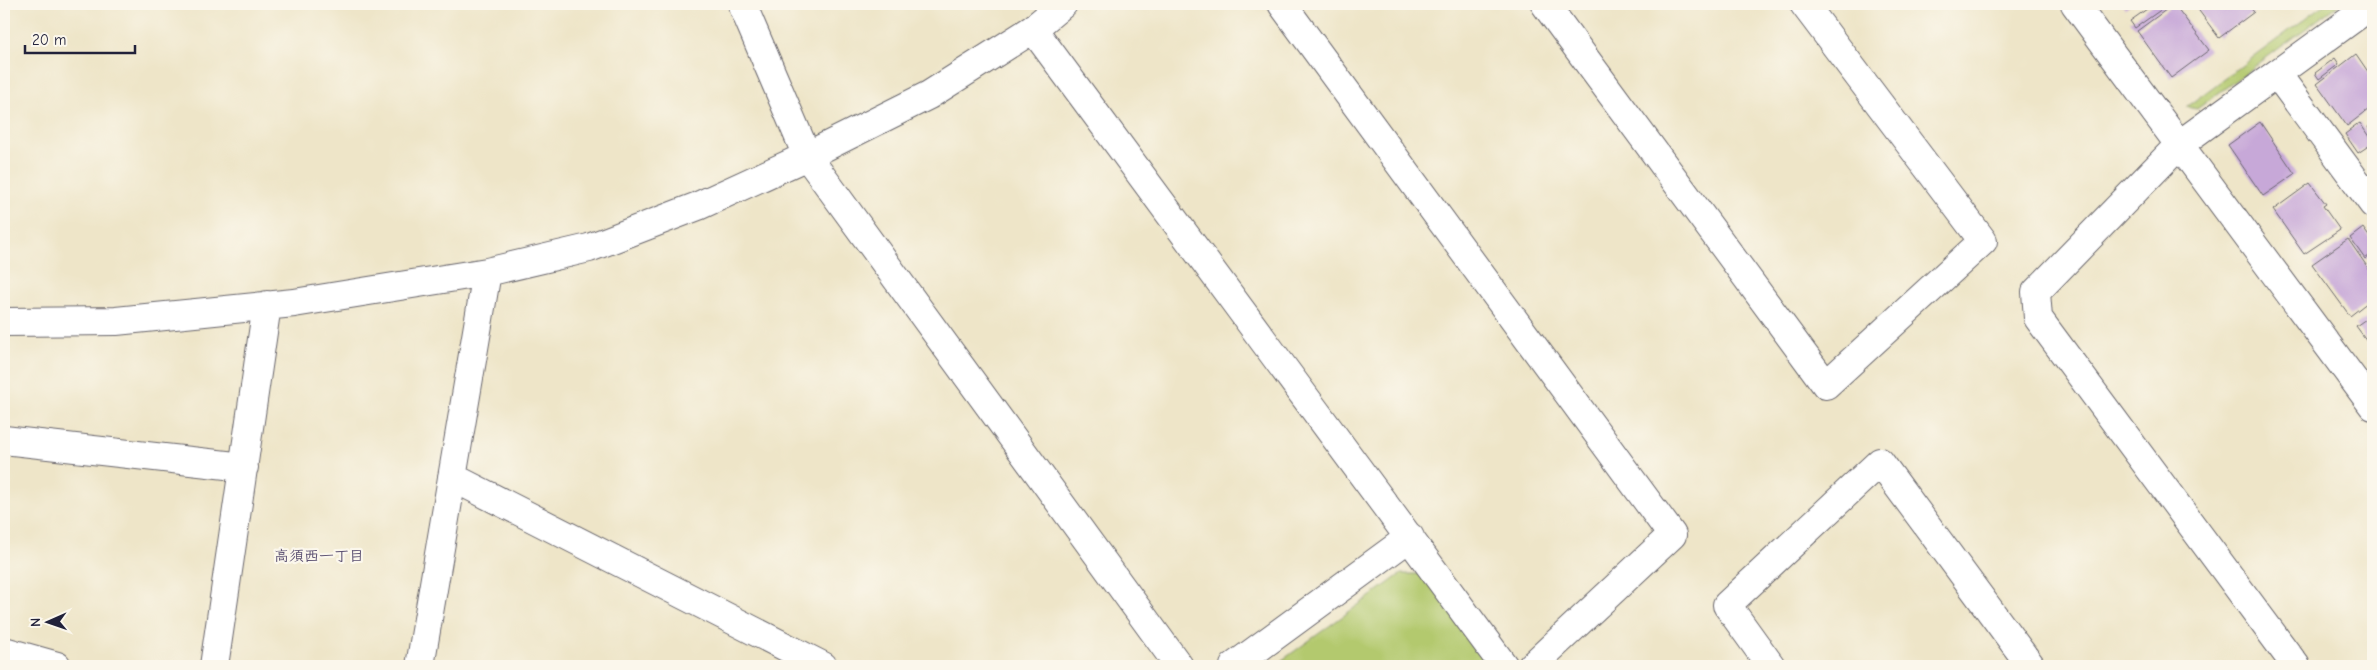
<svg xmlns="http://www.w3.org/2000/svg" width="2377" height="670" viewBox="0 0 2377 670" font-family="'Comic Neue','Klee One',sans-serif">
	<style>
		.green { fill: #b3c96e; stroke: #6a7654 }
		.building { fill: #c7a8d8 }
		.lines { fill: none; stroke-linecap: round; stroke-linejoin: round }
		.street-casing { stroke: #69666c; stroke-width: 30 }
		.street { stroke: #fff; stroke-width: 28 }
		.labels { text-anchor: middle; stroke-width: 4.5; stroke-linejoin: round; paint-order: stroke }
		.neighbourhood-label { font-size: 15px; font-weight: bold; fill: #5c5172; stroke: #fbf7ec }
	</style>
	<rect width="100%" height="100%" fill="#fbf7ec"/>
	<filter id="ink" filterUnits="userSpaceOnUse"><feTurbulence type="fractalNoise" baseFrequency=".02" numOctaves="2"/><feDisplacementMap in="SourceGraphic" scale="10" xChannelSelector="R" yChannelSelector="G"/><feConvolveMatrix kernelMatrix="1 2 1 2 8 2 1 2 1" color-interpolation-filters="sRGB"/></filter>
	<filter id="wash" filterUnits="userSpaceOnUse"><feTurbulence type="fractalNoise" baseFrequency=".0096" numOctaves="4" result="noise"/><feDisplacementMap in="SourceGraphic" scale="20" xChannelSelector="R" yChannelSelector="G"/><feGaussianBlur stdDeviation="1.12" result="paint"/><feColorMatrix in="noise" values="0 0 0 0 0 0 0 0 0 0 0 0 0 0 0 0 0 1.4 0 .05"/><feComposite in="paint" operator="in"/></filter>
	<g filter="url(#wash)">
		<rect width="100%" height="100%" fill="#eee5c8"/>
		<path class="green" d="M2325 4H2339L2197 109 2186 107Z
			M1401 574H1424L1492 666H1274Z"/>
		<g id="blocks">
			<path class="building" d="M2122 4H2132L2125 9Z
				M2154 4H2169L2135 28 2130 21Z
				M2174 4 2209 50 2171 78 2137 31Z
				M2194 4H2247L2254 12 2219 38Z
				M2356 54 2373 79V106L2347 126 2317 84Z
				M2335 58 2339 64 2319 79 2315 73Z
				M2260 122 2295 174 2263 196 2228 145Z
				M2360 123 2373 143 2358 153 2345 134Z
				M2373 123V134L2368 127Z
				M2373 148V159L2368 152Z
				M2310 183 2326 204 2323 206 2340 230 2304 254 2273 210Z
				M2363 228 2373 242V253L2365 259 2350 238Z
				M2348 239 2373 275V298L2350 316 2312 264Z
				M2373 314V349L2356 326Z"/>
		</g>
	</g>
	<g filter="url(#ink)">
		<use href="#blocks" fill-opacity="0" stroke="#69666c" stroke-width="1"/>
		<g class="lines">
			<g class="street-casing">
				<path id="street" d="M742 4 807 156 1179 666
					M1282 4 1672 535 1532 666
					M1545 4 1826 385 1983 241 1804 4
					M2075 4 2373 406
					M1033 29 1504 666
					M2277 74 2373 204
					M4 322 116 321 294 303 487 272 589 248 698 206 807 156 929 95 1033 29 1063 4
					M4 440 244 467
					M452 477 823 666
					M4 651 57 666
					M214 666 267 305
					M420 666 487 272
					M1234 666 1410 537
					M1771 666 1727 605 1880 462 2031 666
					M2296 666 2038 318 2036 292 2180 144 2373 4"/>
			</g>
			<use href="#street" class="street"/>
		</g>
	</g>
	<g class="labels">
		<g class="neighbourhood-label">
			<text x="319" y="561">高須西一丁目</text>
		</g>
	</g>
	<rect width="2377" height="670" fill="none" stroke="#fbf7ec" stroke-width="20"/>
	<g transform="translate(48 622) rotate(268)" stroke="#fbf7ec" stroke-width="4" paint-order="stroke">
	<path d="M0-4L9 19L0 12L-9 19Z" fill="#22223b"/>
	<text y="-8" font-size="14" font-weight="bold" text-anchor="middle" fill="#22223b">N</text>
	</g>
	<path d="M25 45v8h110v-8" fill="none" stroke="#22223b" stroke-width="2.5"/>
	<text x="32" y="45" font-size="15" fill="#22223b" stroke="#fbf7ec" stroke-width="4" paint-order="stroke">20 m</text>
</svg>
